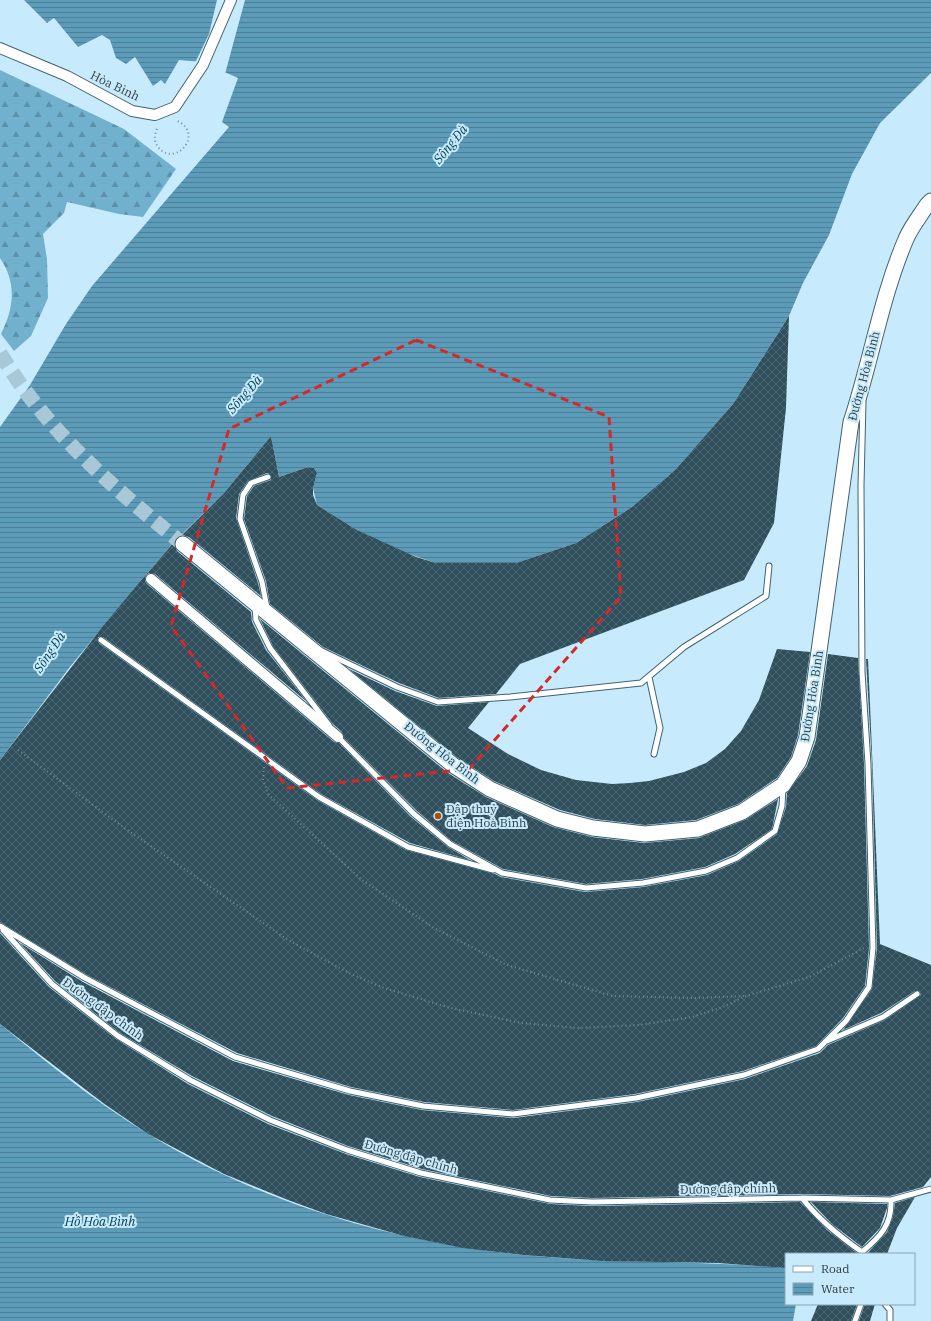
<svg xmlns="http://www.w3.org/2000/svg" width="931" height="1321" viewBox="0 0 931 1321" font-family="'IBM Plex Serif',serif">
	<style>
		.forest { fill: url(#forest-firs) }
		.water { fill: url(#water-rules) }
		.pier { fill: #c7ebfc }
		.building { fill: url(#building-cross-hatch) }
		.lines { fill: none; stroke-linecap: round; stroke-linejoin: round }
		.secondary-tunnel { stroke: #a8c8d7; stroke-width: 15; stroke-dasharray: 15 8; stroke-linecap: butt }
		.lane-casing { stroke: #426270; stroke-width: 7 }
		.street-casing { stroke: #426270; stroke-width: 12 }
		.secondary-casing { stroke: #426270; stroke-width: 17 }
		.path { stroke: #768e9a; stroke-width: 2; stroke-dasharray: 1 3; stroke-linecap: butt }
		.lane { stroke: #fff; stroke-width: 5 }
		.street { stroke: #fff; stroke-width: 10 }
		.secondary { stroke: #fff; stroke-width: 15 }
		.marked { fill: none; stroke: #d62828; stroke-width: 3; stroke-dasharray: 8 5; stroke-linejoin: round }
		.poi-dot { fill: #ae4e02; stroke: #c7ebfc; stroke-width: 1.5 }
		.labels { text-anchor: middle; stroke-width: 4; stroke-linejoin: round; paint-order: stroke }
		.street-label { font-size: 12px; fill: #2e3c43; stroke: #c7ebfc }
		.poi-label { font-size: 12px; fill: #2e3c43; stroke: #c7ebfc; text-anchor: start }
		.water-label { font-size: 13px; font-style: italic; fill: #074055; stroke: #c7ebfc }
	</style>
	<defs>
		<pattern id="forest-firs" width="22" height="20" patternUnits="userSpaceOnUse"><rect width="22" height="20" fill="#71b1ce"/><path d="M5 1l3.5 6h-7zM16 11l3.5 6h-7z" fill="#5d91a9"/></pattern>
		<pattern id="water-rules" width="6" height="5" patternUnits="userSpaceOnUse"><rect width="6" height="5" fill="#5d9cb9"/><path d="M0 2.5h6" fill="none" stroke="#4d8098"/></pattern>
		<pattern id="building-cross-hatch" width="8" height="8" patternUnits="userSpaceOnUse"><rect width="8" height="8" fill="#2f4f5d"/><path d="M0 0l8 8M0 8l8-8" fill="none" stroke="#4c6672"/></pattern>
	</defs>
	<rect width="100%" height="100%" fill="#c7ebfc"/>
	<path class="forest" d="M0 70 124 129 176 169 143 217 119 214 67 202 64 213 43 234 47 259 48 298 31 336 14 351 1 334C14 308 17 283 0 258Z"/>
	<path class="water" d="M24 0H931V73L880 123 852 174 829 235 803 283 789 316 733 404 675 470 632 507 576 543 516 563H436L397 550 357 530 317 505 313 488 317 473 314 468 308 467 279 477 271 436 224 493 172 544 137 585 69 668 0 760V427L30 385 66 324 92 286 229 127 222 122 238 78 202 62 179 60 165 84 161 80 153 86 135 57 126 64 116 58 110 40 102 35 78 47 54 18 47 23Z
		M0 1024C54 1069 111 1114 172 1148 278 1208 402 1243 523 1255 611 1264 698 1260 786 1268V1304H796L793 1321H0Z"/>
	<path class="pier" d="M217 0H245L225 74 201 64 195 63 209 34Z"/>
	<path class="building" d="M789 316 786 408 774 523 744 580 520 664 496 694 439 698 399 683 323 647 270 604 266 581 244 519 247 496 254 486 271 480 270 474 267 473 248 481 239 494 236 518 258 583 261 596 189 537 182 535 224 493 271 436 279 477 308 467 314 468 317 473 313 488V495L317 505 357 530 416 557 436 563H516L576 543 632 507 675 470 733 404Z
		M174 542 177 551 251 612 252 622 266 650 306 701 155 574 149 573 146 575 145 581 147 584 334 742 339 743 411 817 448 847 470 860 410 843 321 794 103 637H98L99 643 317 800 406 850 495 874 501 877 585 892 643 887 707 875 739 861 777 834 786 807 787 793 807 766 816 740 828 654 858 658 864 764 869 948 865 986 843 1018 816 1046 743 1071 635 1094 513 1110 424 1102 351 1087 237 1053 87 975 0 922V760L103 626 137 585Z
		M260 619 448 773 486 797 553 827 592 837 644 843 699 838 745 820 778 799 772 829 735 854 705 867 642 879 586 884 503 869 452 841 417 811 344 738 342 732 333 724 273 646Z
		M777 649 810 652 798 735 791 757 777 778 738 804 696 820 645 825 595 819 560 810 494 781 458 758 349 669 395 691 437 706 489 702 468 728 508 754 541 770 576 780 612 784 630 783 649 781 684 772 706 763 725 749 741 731 759 700Z
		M866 659H868L870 704 880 944 931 965V1177L923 1187 890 1196 802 1194 592 1198 551 1196 422 1169 348 1146 272 1116 192 1076 120 1033 55 981 20 943 83 982 233 1061 349 1095 422 1110 514 1118 637 1102 745 1079 820 1053 828 1045 885 1020 921 995 919 991H915L881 1013 843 1030 872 989 877 948 872 764Z
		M0 933 49 987 116 1039 188 1084 268 1124 346 1154 420 1177 550 1204 592 1206 800 1202 827 1230 858 1254H786V1268L718 1263 603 1261 523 1255 463 1248 404 1236 326 1214 288 1200 224 1174 148 1134 103 1103 0 1024Z
		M915 1197 897 1228 887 1254H867L887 1232 893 1217 895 1203Z
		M811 1202 887 1204V1208L880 1228 862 1247 832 1224Z
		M818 1304H857L851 1321H811Z
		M865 1304H875L870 1321H859Z"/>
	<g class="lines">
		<path class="secondary-tunnel" d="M0 353C46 430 113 488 183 544"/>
		<g class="lane-casing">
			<path id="lane" d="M255 607 256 620 270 648 329 725
				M267 608 262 582 240 519 243 495 251 483 268 477
				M101 640 319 797 408 847 493 870
				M322 651 397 687 438 702 510 697 641 683 684 647 766 596 769 566
				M649 677 660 728 654 754
				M338 737 414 814 450 844 502 873 586 888 643 883 706 871 737 858 775 831 782 806 783 788
				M0 926 85 978 235 1057 350 1091 423 1106 513 1114 636 1098 744 1075 818 1049 846 1021 869 987 873 948 868 764 862 672 861 485 863 402
				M3 930 52 984 118 1036 190 1080 270 1120 347 1150 421 1173 550 1200 592 1202 802 1198C819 1220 839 1236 862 1252L863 1254
				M827 1041 883 1017 917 994
				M802 1198 891 1200 931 1189
				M862 1252C880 1237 892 1225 891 1200
				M885 1304 890 1310V1321
				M855 1321 861 1304"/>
		</g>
		<g class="street-casing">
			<path id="street" d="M0 48 67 76 132 111 155 115 175 107 203 65 231 0
				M151 579 338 737"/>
		</g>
		<g class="secondary-casing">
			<path id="secondary" d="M183 544 453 765 490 789 557 819 593 828 645 834 698 829 742 812 783 785 799 761 807 737 851 422C871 362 881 297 906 239 911 227 920 216 927 205L931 201"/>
		</g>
		<path class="path" d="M157 129C154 136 154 141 158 147 175 169 207 132 175 120
			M18 750 123 827 288 940 349 973 384 988 447 1007 521 1023 578 1028 639 1025 692 1017 723 1007 746 996 809 977 866 947
			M264 767 263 780 268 794 362 880 434 928 507 965 613 996 693 998 745 996"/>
		<use href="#lane" class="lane"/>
		<use href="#street" class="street"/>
		<use href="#secondary" class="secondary"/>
	</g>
	<path class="marked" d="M416 340 609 417 621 597 469 769 287 788 171 626 229 429Z"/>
	<circle class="poi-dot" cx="438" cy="816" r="4"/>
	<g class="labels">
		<g class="street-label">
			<text transform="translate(115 86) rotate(26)" y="4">Hòa Bình</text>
			<text transform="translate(864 376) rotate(-75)" y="4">Đường Hòa Bình</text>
			<text transform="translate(812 696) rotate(-81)" y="4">Đường Hòa Bình</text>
			<text transform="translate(442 753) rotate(38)" y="4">Đường Hòa Bình</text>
			<text transform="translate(103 1009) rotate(36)" y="4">Đường đập chính</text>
			<text transform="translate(411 1157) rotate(16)" y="4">Đường đập chính</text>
			<text transform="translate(728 1189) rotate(-1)" y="4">Đường đập chính</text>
		</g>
		<g class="poi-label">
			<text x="446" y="813">Đập thuỷ<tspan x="446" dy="14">điện Hoà Bình</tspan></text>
		</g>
		<g class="water-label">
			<text transform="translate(450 144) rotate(-51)" y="5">Sông Đà</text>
			<text transform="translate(244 394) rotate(-49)" y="5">Sông Đà</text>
			<text transform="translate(49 652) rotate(-56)" y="5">Sông Đà</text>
			<text x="100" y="1226">Hồ Hòa Bình</text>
		</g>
	</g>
	<rect x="785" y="1253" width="130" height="52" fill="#c7ebfc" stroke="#8aa5b2"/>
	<rect x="793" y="1266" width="20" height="6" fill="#ffffff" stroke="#8aa5b2"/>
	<text x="821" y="1273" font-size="12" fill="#2e3c43">Road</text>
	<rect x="793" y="1283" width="20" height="12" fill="url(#water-rules)" stroke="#8aa5b2"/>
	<text x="821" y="1293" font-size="12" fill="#2e3c43">Water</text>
</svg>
